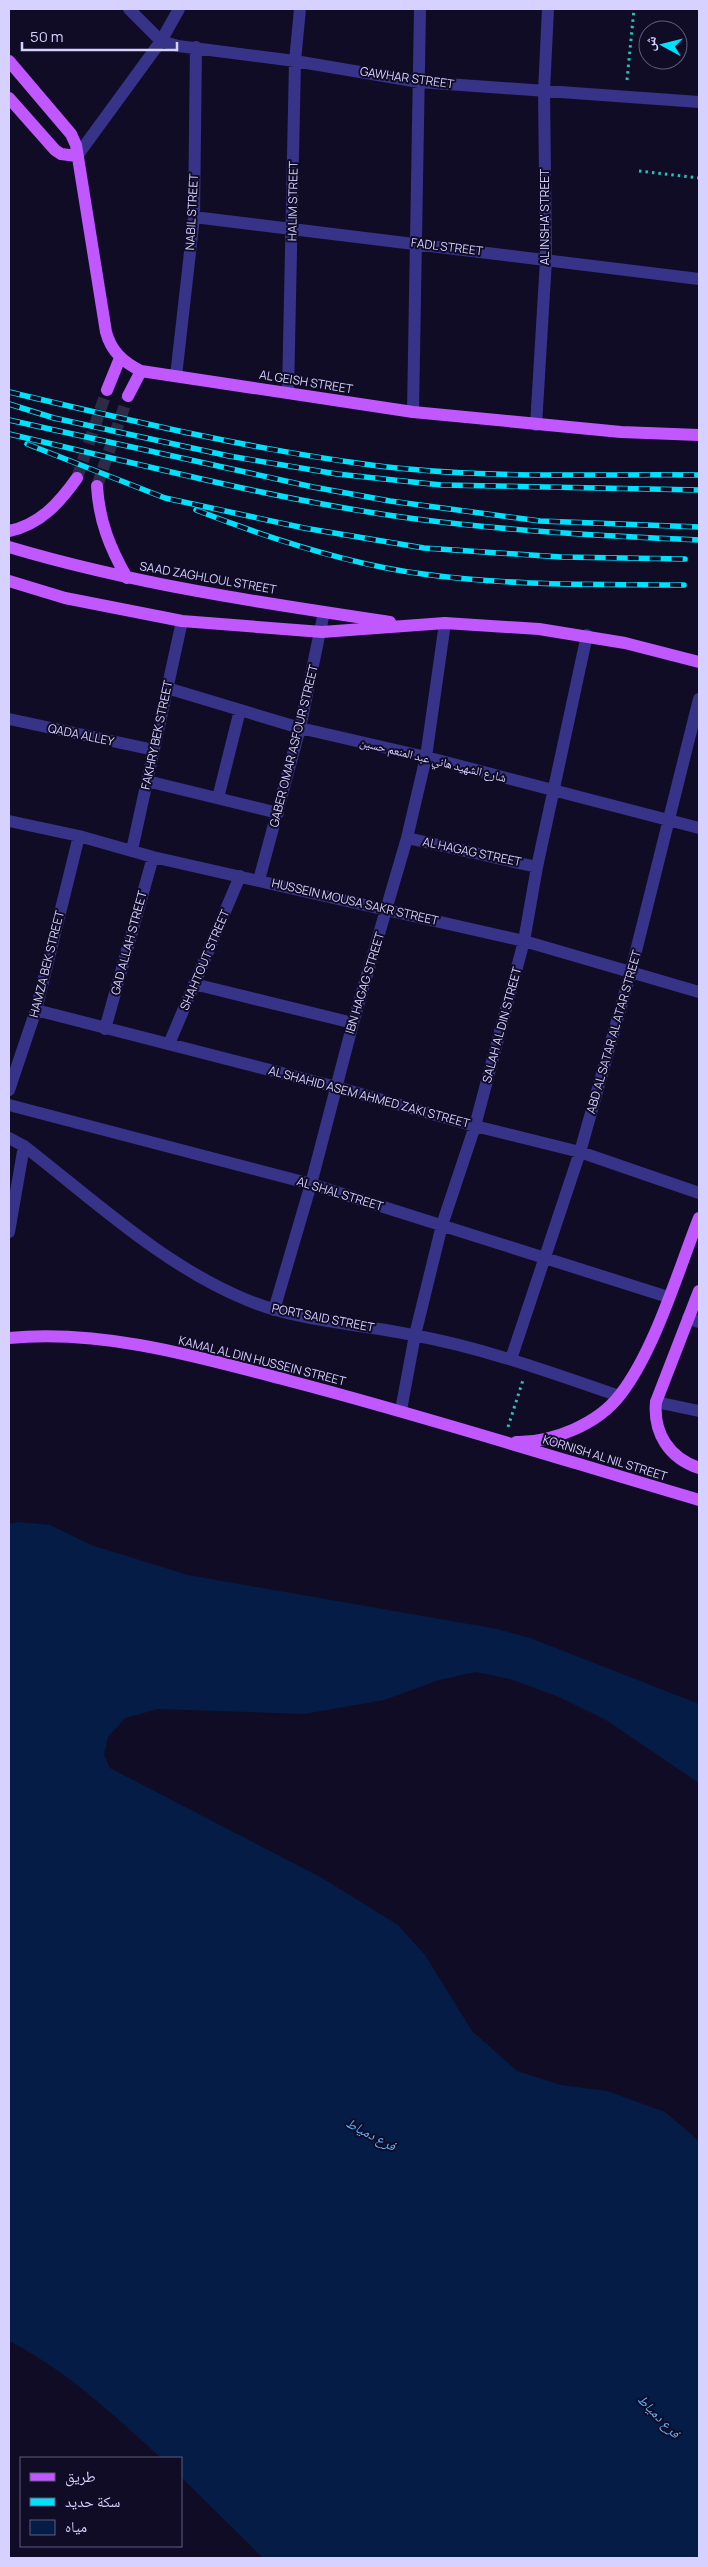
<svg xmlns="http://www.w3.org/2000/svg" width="708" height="2567" viewBox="0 0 708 2567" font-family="Manrope,'Noto Naskh Arabic',sans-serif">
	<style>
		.water { fill: #051c46 }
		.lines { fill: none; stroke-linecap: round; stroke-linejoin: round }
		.major-tunnel { stroke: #2f2a46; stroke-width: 12; stroke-dasharray: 12 6; stroke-linecap: butt }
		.path { stroke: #23c1b8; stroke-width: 3; stroke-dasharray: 2.5 4; stroke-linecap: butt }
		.minor { stroke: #363389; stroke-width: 12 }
		.major { stroke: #c158ff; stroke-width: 12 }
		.rail-casing { stroke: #00e1fc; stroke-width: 5.5 }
		.rail { stroke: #110c25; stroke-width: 4; stroke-dasharray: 11; stroke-linecap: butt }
		.labels { text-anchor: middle; stroke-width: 4; stroke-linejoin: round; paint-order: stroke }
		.street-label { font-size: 12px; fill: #d6d1ff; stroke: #110c25 }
		.water-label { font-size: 14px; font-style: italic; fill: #5fb4ff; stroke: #110c25 }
	</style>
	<rect width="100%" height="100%" fill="#110c25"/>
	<path class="water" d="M19 1522 50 1525 91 1545 188 1575 497 1629 530 1638 699 1704V1783L606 1720 559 1697 510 1679 476 1672 439 1680 384 1700 304 1714 158 1709 125 1718 108 1737 104 1755 110 1768 322 1878 398 1925 425 1955 472 2031 517 2071 561 2085 607 2091 665 2112 699 2141V2558H263L181 2477V2458H161C114 2415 66 2370 9 2341V1524Z"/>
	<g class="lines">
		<path class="major-tunnel" d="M77 478 107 390
			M97 486 128 396"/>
		<path class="path" d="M627 80 634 9
			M639 171 699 178
			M508 1427 523 1380"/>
		<path class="minor" d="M129 9 161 41 178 46 295 61 419 82 699 102
			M77 156 161 41 179 9
			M194 217 699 279
			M176 376 194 217 196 47
			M288 393 295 61 300 9
			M413 412 420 9
			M536 425 546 260 544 91 548 9
			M167 688 300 728 426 757 699 828
			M9 719 154 750
			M147 781 278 813
			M218 798 240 710
			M9 821 79 836 153 857 524 941 699 992
			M407 838 537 867
			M132 850 182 621
			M259 880 300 728 324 612
			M194 984 353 1023
			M36 1010 336 1087 475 1126 580 1152 699 1193
			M105 1029 153 857
			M169 1044 240 876
			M9 1090 36 1010 79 836
			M9 1105 311 1184 668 1297
			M9 1138 24 1146C95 1201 164 1266 247 1300 297 1321 360 1324 413 1335 484 1348 552 1373 619 1396
			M9 1232 24 1146
			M274 1310 311 1184 353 1023 407 838 426 757 445 623
			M688 1318 699 1322
			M511 1359 580 1152 631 971 699 699
			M656 1402 699 1411
			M401 1410 415 1335 442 1225 475 1126 524 941 537 867 587 635"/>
		<path class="major" d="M9 61 71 134 76 145 106 332C111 351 123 362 141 371L413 412 621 432 699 435
			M9 98 55 150 61 154 77 156
			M107 390 120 358
			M128 396 141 371
			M97 486C99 521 110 548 127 578
			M9 531C40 525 60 502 77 478
			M9 547C133 584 262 603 390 622
			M9 581 65 598 182 621 322 632 445 623 539 629 625 643 699 662
			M699 1291 656 1402C653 1433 669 1458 699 1468
			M9 1338C104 1329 199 1357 290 1381 428 1417 563 1460 699 1500
			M516 1442C552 1443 598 1424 620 1395 655 1350 678 1271 699 1218"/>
		<g class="rail-casing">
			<path id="rail" d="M9 392C128 420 249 449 371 465 479 479 590 474 699 475
				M9 404 54 418 229 456 337 474 441 485 699 490
				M9 420 313 487 390 501 540 521 699 527
				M9 434C144 465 279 501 416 519 510 531 604 536 699 540
				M27 444 165 498 304 528 424 548 561 557 685 559
				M196 510C268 538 346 564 423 574 509 586 597 584 684 585"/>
		</g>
		<use href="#rail" class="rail"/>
	</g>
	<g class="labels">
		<g class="street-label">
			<text transform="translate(407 78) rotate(8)" y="4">GAWHAR STREET</text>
			<text transform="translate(293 201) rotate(-89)" y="4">HALIM STREET</text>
			<text transform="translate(192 212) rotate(-87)" y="4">NABIL STREET</text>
			<text transform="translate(545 217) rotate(-90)" y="4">AL INSHA' STREET</text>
			<text transform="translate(447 247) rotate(7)" y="4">FADL STREET</text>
			<text transform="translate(306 382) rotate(9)" y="4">AL GEISH STREET</text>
			<text transform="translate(208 578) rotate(10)" y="4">SAAD ZAGHLOUL STREET</text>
			<text transform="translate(81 735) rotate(12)" y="4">QADA ALLEY</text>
			<text transform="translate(157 735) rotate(-78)" y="4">FAKHRY BEK STREET</text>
			<text transform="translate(294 746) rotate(-76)" y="4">GABER OMAR ASFOUR STREET</text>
			<text transform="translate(433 760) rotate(14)" y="4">شارع الشهيد هاني عبد المنعم حسين</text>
			<text transform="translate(472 852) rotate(12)" y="4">AL HAGAG STREET</text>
			<text transform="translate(355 902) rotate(13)" y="4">HUSSEIN MOUSA SAKR STREET</text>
			<text transform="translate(129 943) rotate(-75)" y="4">GAD ALLAH STREET</text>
			<text transform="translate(205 960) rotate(-67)" y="4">SHAHTOUT STREET</text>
			<text transform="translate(47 964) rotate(-76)" y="4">HAMZA BEK STREET</text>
			<text transform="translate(365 983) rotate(-73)" y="4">IBN HAGAG STREET</text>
			<text transform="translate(502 1025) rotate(-75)" y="4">SALAH AL DIN STREET</text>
			<text transform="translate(614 1032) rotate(-74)" y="4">ABD AL SATAR AL ATAR STREET</text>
			<text transform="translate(369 1097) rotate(15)" y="4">AL SHAHID ASEM AHMED ZAKI STREET</text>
			<text transform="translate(340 1194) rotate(17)" y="4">AL SHAL STREET</text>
			<text transform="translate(323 1318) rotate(11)" y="4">PORT SAID STREET</text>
			<text transform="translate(262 1361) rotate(14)" y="4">KAMAL AL DIN HUSSEIN STREET</text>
			<text transform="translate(605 1458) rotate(17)" y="4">KORNISH AL NIL STREET</text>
		</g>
		<g class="water-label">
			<text transform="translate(371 2134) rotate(28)" y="5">فرع دمياط</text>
			<text transform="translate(659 2416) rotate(46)" y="5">فرع دمياط</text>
		</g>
	</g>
	<rect width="708" height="2567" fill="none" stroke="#d6d1ff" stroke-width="20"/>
	<rect x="20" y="2457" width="162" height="90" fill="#110c25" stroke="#605b7c"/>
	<rect x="30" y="2473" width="25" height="8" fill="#c158ff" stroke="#605b7c"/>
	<text x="65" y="2482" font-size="15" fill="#d6d1ff">طريق</text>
	<rect x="30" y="2498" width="25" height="8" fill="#00e1fc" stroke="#605b7c"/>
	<text x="65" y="2507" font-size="15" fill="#d6d1ff">سكة حديد</text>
	<rect x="30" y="2520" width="25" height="15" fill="#051c46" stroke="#605b7c"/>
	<text x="65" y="2532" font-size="15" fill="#d6d1ff">مياه</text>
	<g transform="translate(663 45) rotate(277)"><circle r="24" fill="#110c25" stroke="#605b7c"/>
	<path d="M0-4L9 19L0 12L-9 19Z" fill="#00e1fc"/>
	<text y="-8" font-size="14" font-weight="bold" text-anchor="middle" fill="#d6d1ff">ش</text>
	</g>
	<path d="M22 42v8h155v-8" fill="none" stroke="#d6d1ff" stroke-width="2.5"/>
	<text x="30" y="42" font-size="15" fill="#d6d1ff" stroke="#110c25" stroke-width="4" paint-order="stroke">50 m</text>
</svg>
